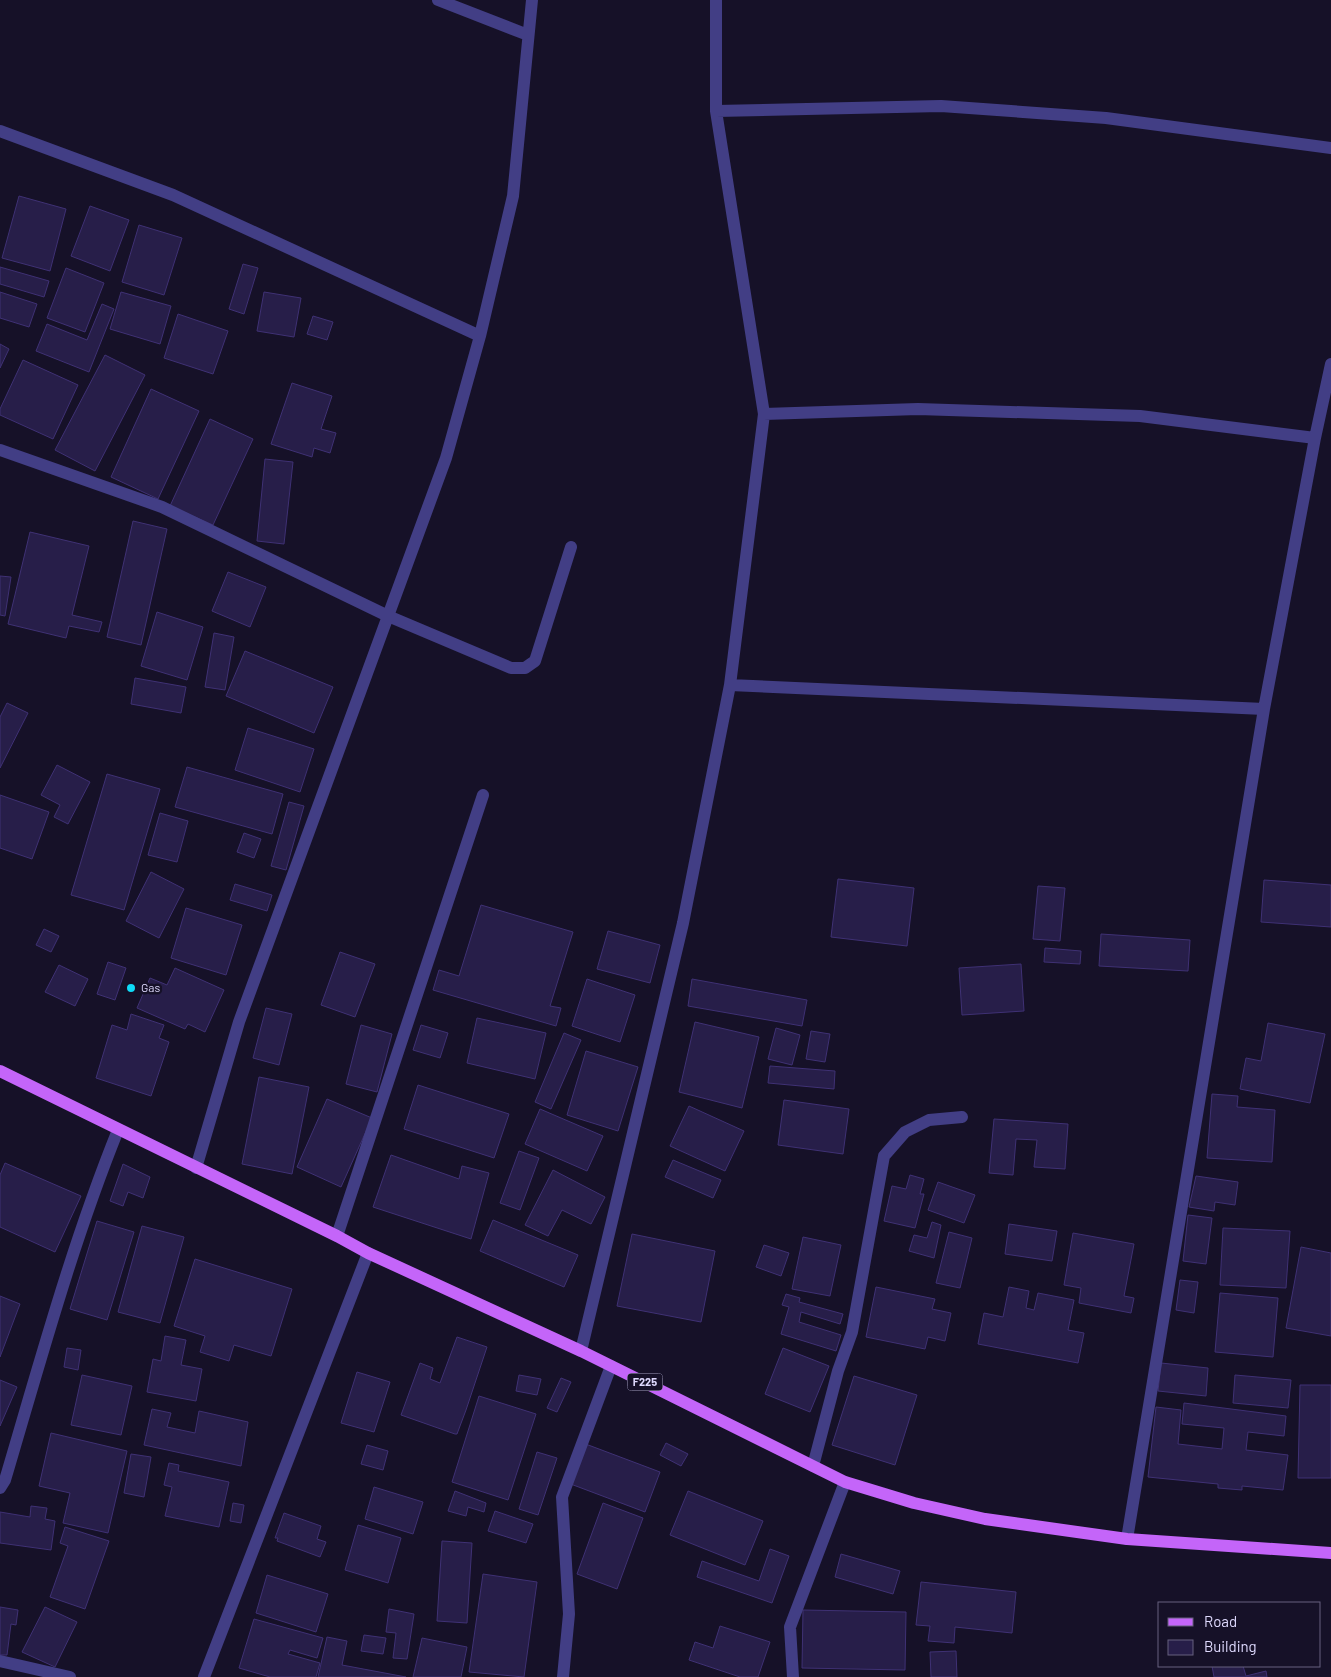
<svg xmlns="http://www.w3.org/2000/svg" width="1331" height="1677" viewBox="0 0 1331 1677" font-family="Barlow,sans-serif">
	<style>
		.building { fill: #271e49; stroke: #3f3174 }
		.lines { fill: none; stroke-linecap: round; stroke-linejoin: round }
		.minor { stroke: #423e85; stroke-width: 12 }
		.primary { stroke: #c465f9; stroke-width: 12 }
		.poi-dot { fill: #0edbf6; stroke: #161128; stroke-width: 2 }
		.labels { text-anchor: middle; stroke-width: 5; stroke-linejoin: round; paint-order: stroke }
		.shield { fill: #161128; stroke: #a39ebe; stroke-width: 1 }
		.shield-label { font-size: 11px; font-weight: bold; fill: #dfdafe }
		.poi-label { font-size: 12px; fill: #dfdafe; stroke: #161128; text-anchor: start }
	</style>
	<rect width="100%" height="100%" fill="#161128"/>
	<path class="building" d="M19 196 66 209 50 271 2 258Z
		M90 206 129 220 110 271 71 256Z
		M139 225 182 238 164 295 122 282Z
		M243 264 258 268 244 314 229 309Z
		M0 267 49 281 44 297 0 284Z
		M66 268 104 283 85 332 47 318Z
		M0 292 37 304 29 327 0 318Z
		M121 292 171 306 160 344 110 329Z
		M264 292 301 298 294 337 257 331Z
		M102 304 114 309 89 372 36 351 47 324 87 340Z
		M178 314 228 331 213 374 164 358Z
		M313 316 333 322 327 340 307 334Z
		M0 344 9 349 0 368Z
		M105 355 145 375 95 471 55 450Z
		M23 360 78 385 53 439 0 415V409Z
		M292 383 332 396 321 429 336 433 330 453 314 448 312 457 271 444Z
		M151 389 199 411 158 499 111 477Z
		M210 419 253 439 213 525 170 506Z
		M265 459 293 462 284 544 257 541Z
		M133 521 167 529 141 645 107 637Z
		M30 532 89 546 72 615 102 622 99 632 69 626 66 638 8 624Z
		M228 572 266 587 250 627 212 611Z
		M0 576 11 577 5 616 0 615Z
		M157 612 203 627 187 680 141 666Z
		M214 633 234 637 225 690 205 687Z
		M245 651 333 687 314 733 226 696Z
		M135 678 186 687 181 713 131 704Z
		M7 703 28 713 0 768V717Z
		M248 728 314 749 300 792 235 770Z
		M57 765 90 782 68 824 54 817 60 805 41 795Z
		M187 767 283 794 272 834 175 807Z
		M107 774 160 789 124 910 71 895Z
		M0 795 49 812 32 859 0 848Z
		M289 802 304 806 286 870 271 866Z
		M160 813 188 821 177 862 148 855Z
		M244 833 261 839 254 858 237 852Z
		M151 872 184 889 159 938 126 921Z
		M838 879 914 888 907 946 831 937Z
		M1264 880 1331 885V927L1261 922Z
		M235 884 272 895 267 911 230 900Z
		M1038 886 1065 888 1060 941 1033 939Z
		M481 905 573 932 550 1006 561 1008 556 1026 433 990 439 970 459 976Z
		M186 908 242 925 226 975 171 958Z
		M44 929 59 936 51 952 36 945Z
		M608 931 660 945 650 983 597 969Z
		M1101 934 1190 940 1188 971 1099 966Z
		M1045 948 1081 951 1080 964 1044 962Z
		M340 952 375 964 355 1017 321 1005Z
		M108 962 126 968 115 1000 97 994Z
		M1021 964 1024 1011 962 1015 959 968Z
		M59 965 88 979 75 1006 45 992Z
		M175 968 224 990 205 1032 188 1024 185 1029 137 1008 150 978 167 985Z
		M587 979 635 995 620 1042 572 1026Z
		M692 979 807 1000 802 1026 688 1006Z
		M266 1008 292 1014 279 1065 253 1058Z
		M131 1014 164 1025 159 1038 169 1042 151 1096 96 1078 112 1025 127 1030Z
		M477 1018 546 1033 535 1079 467 1063Z
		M695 1022 759 1037 742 1108 679 1092Z
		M1268 1023 1325 1034 1310 1103 1240 1089 1246 1058 1261 1061Z
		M361 1025 392 1034 377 1092 346 1084Z
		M421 1025 448 1033 440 1058 413 1050Z
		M776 1028 800 1035 792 1065 768 1059Z
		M811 1031 830 1034 825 1062 806 1059Z
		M564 1033 581 1040 551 1109 535 1102Z
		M586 1051 638 1067 618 1131 567 1115Z
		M770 1066 835 1071 834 1089 768 1083Z
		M259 1077 309 1087 292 1174 242 1164Z
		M418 1085 509 1114 494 1158 404 1129Z
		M1212 1094 1238 1096 1237 1107 1275 1110 1272 1162 1207 1158Z
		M327 1099 372 1118 341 1187 297 1167Z
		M784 1100 849 1109 843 1154 778 1145Z
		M689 1106 744 1131 725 1171 670 1146Z
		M540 1109 603 1136 587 1171 525 1144Z
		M994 1119 1068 1124 1065 1169 1034 1167 1037 1140 1016 1139 1013 1175 989 1173Z
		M519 1151 539 1158 520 1210 500 1203Z
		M391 1155 459 1179 462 1166 489 1173 471 1239 373 1207Z
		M673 1160 721 1180 713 1198 665 1177Z
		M5 1163 81 1196 55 1252 0 1227V1175Z
		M123 1164 150 1177 143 1198 128 1192 123 1206 110 1201Z
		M553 1170 605 1197 591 1224 562 1210 548 1236 525 1225Z
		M910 1175 924 1179 920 1194H924L915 1228 884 1221 892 1186 906 1189Z
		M1196 1176 1238 1182 1235 1205 1215 1202 1214 1211 1189 1207Z
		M938 1182 975 1195 964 1223 928 1210Z
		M1188 1215 1212 1218 1206 1264 1183 1261Z
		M493 1220 578 1255 564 1287 480 1251Z
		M97 1221 134 1232 107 1320 70 1309Z
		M932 1222 941 1225 934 1258 909 1251 914 1235 927 1238Z
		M1009 1224 1057 1231 1052 1261 1005 1254Z
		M142 1226 184 1237 160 1323 118 1312Z
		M1223 1228 1290 1231 1286 1288 1220 1285Z
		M949 1232 972 1238 960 1288 936 1283Z
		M1073 1233 1134 1244 1124 1296 1134 1298 1131 1313 1079 1303 1081 1288 1064 1285Z
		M632 1234 715 1251 701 1322 617 1306Z
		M803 1237 841 1245 830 1296 792 1289Z
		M764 1245 789 1253 781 1276 756 1267Z
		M1301 1247 1331 1253V1336L1286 1328Z
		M195 1259 292 1289 271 1356 234 1345 229 1361 200 1352 205 1336 174 1326Z
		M1180 1280 1198 1282 1194 1313 1176 1310Z
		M876 1287 935 1299 932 1309 951 1313 945 1341 928 1337 925 1349 866 1337Z
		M1009 1287 1029 1291 1026 1308 1034 1310 1038 1293 1074 1300 1068 1330 1084 1333 1078 1363 978 1344 984 1313 1003 1317Z
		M1220 1293 1278 1298 1273 1357 1215 1352Z
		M786 1294 800 1298 799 1302 843 1314 840 1324 801 1312 799 1322 841 1335 836 1351 781 1334 789 1307 782 1305Z
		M0 1296 20 1304 0 1357Z
		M165 1336 186 1340 181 1365 202 1369 196 1401 147 1392 153 1359 161 1361Z
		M457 1337 487 1347 466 1410 457 1434H455L401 1415 420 1363 433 1368 430 1379 440 1383Z
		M67 1348 81 1350 78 1370 64 1367Z
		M783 1348 829 1366 810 1412 765 1394Z
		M1161 1363 1208 1368 1206 1396 1158 1391Z
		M357 1372 390 1382 374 1432 341 1423Z
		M82 1375 132 1386 121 1435 71 1425Z
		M519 1375 541 1379 537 1395 516 1391Z
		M1235 1375 1291 1380 1288 1408 1233 1403Z
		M854 1376 917 1395 895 1465 832 1445Z
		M561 1378 571 1382 557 1412 547 1408Z
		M0 1380 17 1387 0 1426Z
		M1300 1385H1331V1478H1298Z
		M479 1396 536 1414 508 1500 452 1482Z
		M1184 1403 1286 1416 1284 1436 1248 1432 1246 1450 1288 1455 1283 1490 1242 1486V1490L1218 1488V1484L1148 1477 1156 1407 1181 1410 1178 1444 1222 1449 1224 1428 1182 1424Z
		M152 1409 171 1413 167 1427 195 1433 199 1411 248 1422 241 1466 144 1445Z
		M51 1433 127 1451 108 1533 63 1523 70 1493 39 1486Z
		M583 1443 660 1472 645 1512 568 1483Z
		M666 1443 688 1454 681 1466 660 1455Z
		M367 1445 388 1451 383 1470 361 1464Z
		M537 1452 557 1458 538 1515 519 1509Z
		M131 1454 151 1457 144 1497 124 1493Z
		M169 1463 179 1465 178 1471 229 1482 219 1527 165 1516 172 1487 164 1485Z
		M374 1487 423 1502 413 1534 365 1519Z
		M455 1491 486 1503 484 1512 468 1507 466 1516 448 1511Z
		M688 1491 763 1521 745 1565 670 1535Z
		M233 1503 244 1505 241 1523 230 1521Z
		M603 1503 643 1518 617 1589 577 1574Z
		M31 1506 47 1508 45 1519 55 1521 51 1550 0 1543V1512L30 1517Z
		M495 1511 533 1524 526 1543 488 1531Z
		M284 1513 321 1526 317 1539 326 1542 320 1557 277 1541 278 1538H275Z
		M358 1525 401 1538 388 1583 345 1570Z
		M65 1527 109 1541 85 1609 50 1597 68 1546 60 1543Z
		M442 1541 472 1543 467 1623 437 1621Z
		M770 1549 789 1556 772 1603 697 1577 702 1561 759 1581Z
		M841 1554 900 1571 893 1594 835 1577Z
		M483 1574 537 1582 524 1677 469 1672Z
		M267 1575 328 1594 316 1632 256 1613Z
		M921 1582 1016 1592 1012 1633 955 1627 954 1643 928 1641 930 1626 916 1625Z
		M0 1607 18 1610 16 1625 11 1624 7 1655H0Z
		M45 1607 77 1622 55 1667 22 1652Z
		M389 1609 414 1614 407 1659 393 1658 396 1633 386 1632Z
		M803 1610 906 1612 905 1670 802 1668Z
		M254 1619 323 1638 317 1658 290 1650 288 1654 320 1663 316 1677H270L239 1668Z
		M720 1626 770 1642 758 1677H740L689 1660 695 1642 713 1648Z
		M364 1635 386 1638 383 1654 361 1651Z
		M327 1637 347 1641 342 1665 406 1677H318Z
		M422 1638 467 1647 461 1677H413Z
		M956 1651 957 1677H931L930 1652Z
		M1212 1666H1243L1246 1676 1266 1671 1267 1677H1214Z"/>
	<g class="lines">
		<path class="minor" d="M438 0 528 35
			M716 111 941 106 1106 118 1331 148
			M0 131 173 195 480 336
			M764 414 918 409 1140 416 1315 438
			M0 450 162 507 388 616 511 668H525L535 661 571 547
			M730 685 1264 709
			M196 1168 239 1022 446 458 480 336 513 196 532 0
			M337 1236 483 795
			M581 1351 683 923 730 685 764 414 716 111V0
			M813 1466 838 1371 852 1332 884 1156 905 1132 929 1120 962 1117
			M0 1488 5 1480C40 1362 72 1244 118 1130
			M1127 1539 1264 709 1315 438 1331 364
			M0 1661 70 1677
			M204 1677 368 1253
			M563 1677 569 1614 562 1497 611 1366
			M793 1677 790 1627 845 1482"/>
		<path class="primary" d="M0 1071 337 1236 368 1253 581 1351 845 1482 914 1503 985 1519 1127 1539 1331 1553"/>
	</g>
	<circle class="poi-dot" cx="131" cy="988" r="5"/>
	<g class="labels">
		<rect class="shield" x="627.5" y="1373.5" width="35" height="17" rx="4"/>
		<g class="shield-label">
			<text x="645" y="1386">F225</text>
		</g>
		<g class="poi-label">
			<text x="141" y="992">Gas</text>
		</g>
	</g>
	<rect x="1158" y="1602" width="162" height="65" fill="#161128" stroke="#66617e"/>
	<rect x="1168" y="1618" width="25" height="8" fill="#c465f9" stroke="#66617e"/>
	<text x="1204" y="1627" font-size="15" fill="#dfdafe">Road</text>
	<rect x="1168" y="1640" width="25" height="15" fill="#271e49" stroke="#66617e"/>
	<text x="1204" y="1652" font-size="15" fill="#dfdafe">Building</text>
</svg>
